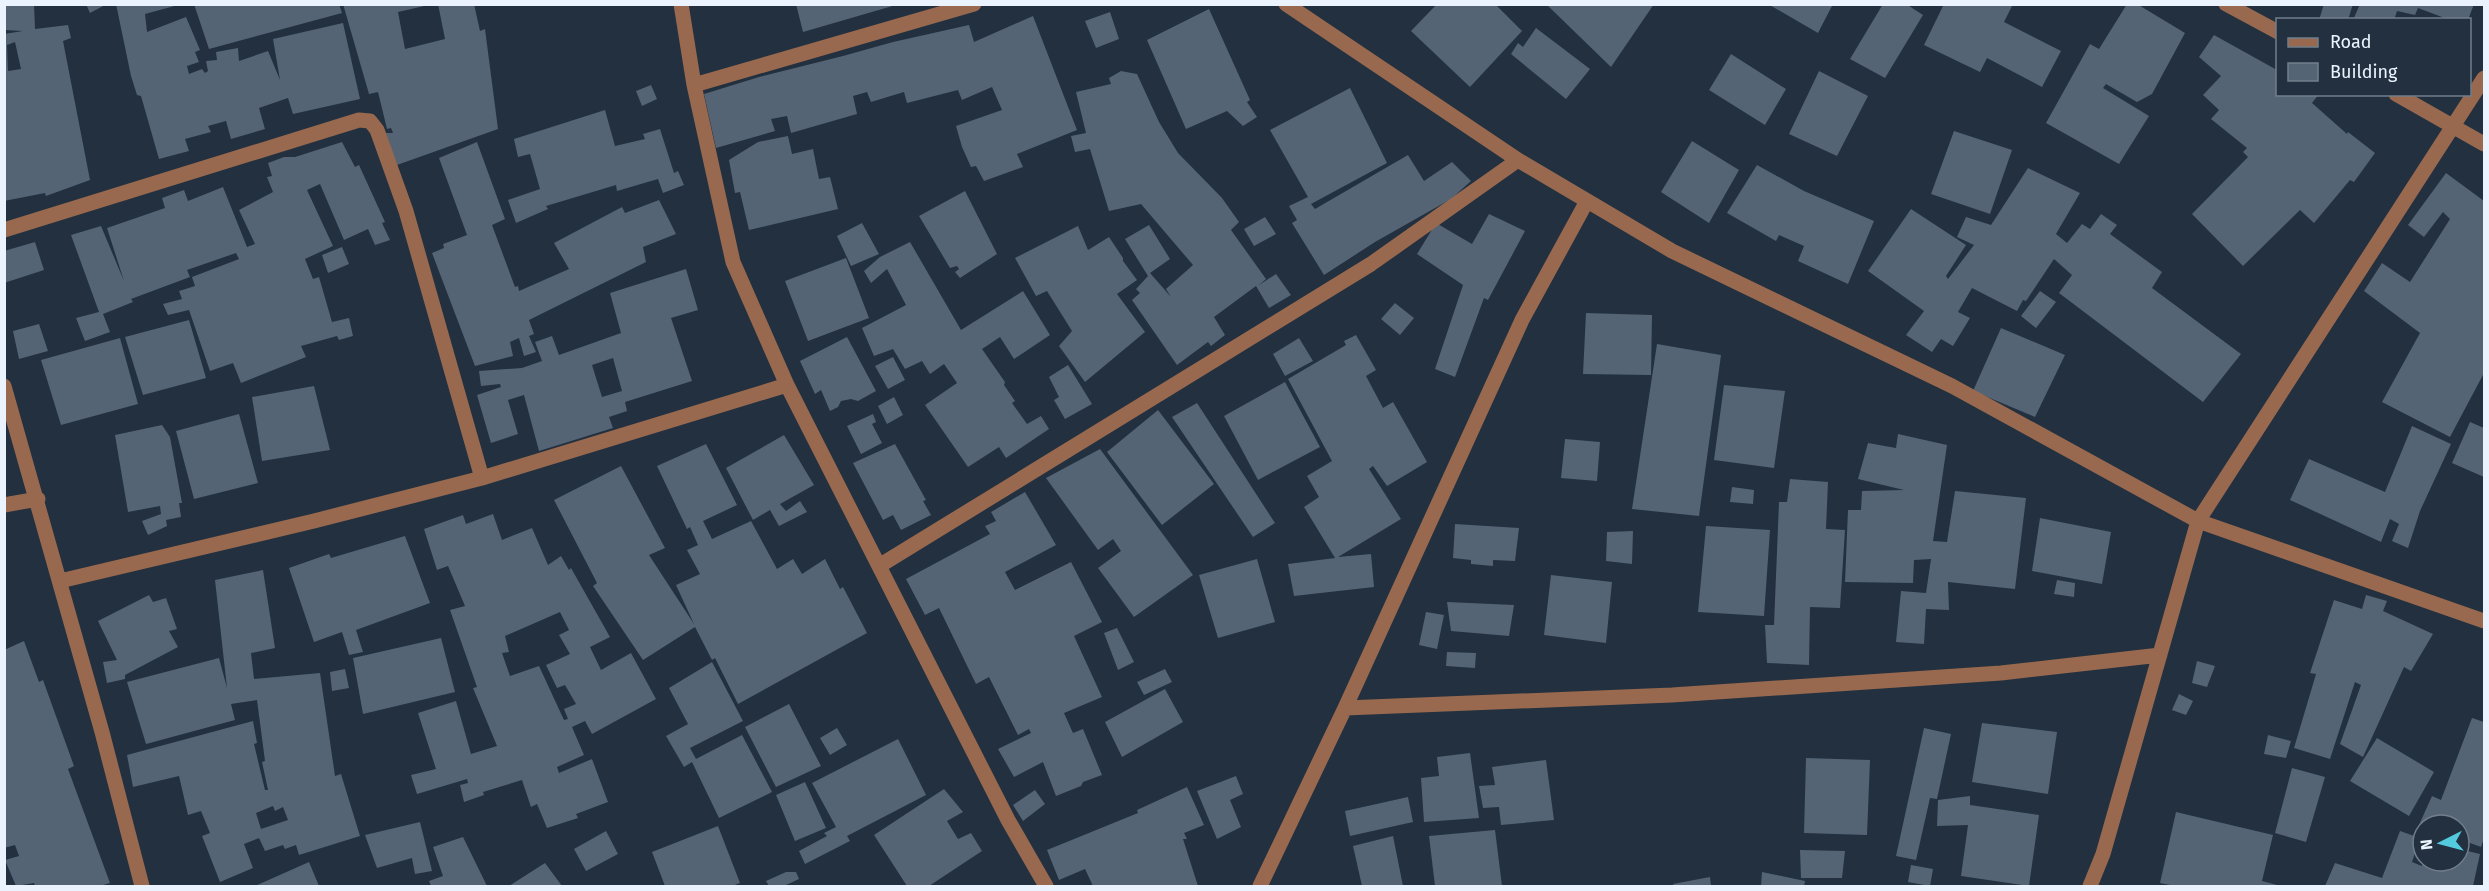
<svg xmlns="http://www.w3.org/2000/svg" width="2489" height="891" viewBox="0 0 2489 891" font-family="'Fira Sans',sans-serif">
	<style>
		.building { fill: #546475; fill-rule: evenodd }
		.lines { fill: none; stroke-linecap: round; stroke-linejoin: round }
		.minor { stroke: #98694f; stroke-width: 15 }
	</style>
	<rect width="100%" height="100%" fill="#22303f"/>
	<path class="building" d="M4 4H34L35 29 68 25 71 38 63 41 90 180 46 196 45 193 4 201V34L23 31 4 30ZM15 42 21 69 8 71 7 45Z
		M86 4H107L90 13Z
		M116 4H182L145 14 147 32 186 17 200 50 195 52 199 62 187 66 189 74 202 69 205 73 208 71 206 61 217 60 216 52 238 48 239 61 268 51 280 80 273 39 343 23 360 99 293 114 288 98 259 108 265 129 231 139 226 121 208 126 211 132 185 139 189 151 159 159 141 96 137 95 131 76Z
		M194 4H339L342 13 209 49Z
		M343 4H433L398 12 405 49 445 39 438 4H474L480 31 485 29 498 129 397 165 385 133H393L391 128 387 129 378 92 369 94Z
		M796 4H896V5L803 32Z
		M1437 4H1495L1522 31 1470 87 1411 31Z
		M1546 4H1654L1611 67Z
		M1768 4H1833L1818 33Z
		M1883 4H1906L1923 15 1885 78 1850 59Z
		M1944 4H2013L2004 22 2061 51 2042 87 1987 58 1980 72 1924 45Z
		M2127 4H2137L2185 33 2152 94 2137 102 2106 84 2103 88 2149 116 2119 164 2046 123 2090 44 2099 49Z
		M2324 4H2353L2348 20H2319Z
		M2360 4H2474L2468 20H2450L2418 8 2415 15 2397 11 2394 20H2353Z
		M1209 9 1250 100 1247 102 1257 117 1243 126 1227 111 1186 129 1147 40Z
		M1110 12 1119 39 1096 48 1085 21Z
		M1033 16 1077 130 1017 154 1023 167 984 181 976 166 971 167 962 147 956 126 1002 110 992 87 962 100 958 90 907 103 904 92 871 102 867 92 853 96 857 114 791 133 787 116 771 119 775 131 716 148 704 94 759 77 843 56 893 42 969 25 974 42Z
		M1536 28 1590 69 1566 99 1511 54 1518 43 1523 47Z
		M2214 35 2277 70V94H2319L2312 103 2347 134 2348 132 2375 153 2354 182 2350 180 2314 223 2300 210 2243 266 2192 214 2248 157 2243 152 2247 148 2211 119 2219 110 2203 95 2221 76 2199 57Z
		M1731 54 1786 89 1765 125 1709 90Z
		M1121 71 1137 74 1159 122 1178 153 1222 198 1239 222 1231 230 1266 279 1259 285 1276 274 1291 295 1269 308 1256 286 1214 317 1225 335 1211 346 1208 342 1177 365 1132 300 1140 293 1136 289 1148 276 1125 239 1149 225 1170 259 1150 273 1171 297 1166 289 1193 265 1141 204 1109 211 1090 149 1075 152 1071 136 1086 133 1076 92 1111 84 1109 78Z
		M1819 71 1868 96 1837 156 1789 134Z
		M651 85 657 99 642 106 636 91Z
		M1350 88 1387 163 1311 204 1315 209 1408 155 1424 181 1452 162 1471 181 1451 199 1375 242 1324 275 1292 223 1297 220 1289 206 1308 197 1270 130Z
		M605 110 615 146 645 139 643 134 660 129 674 173 678 171 684 185 663 193 658 179 617 191 616 185 546 206 548 209 516 223 508 200 540 189 530 154 518 157 514 139Z
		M1954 131 2012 150 1990 214 1931 194Z
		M788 136 792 154 813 149 819 179 830 177 838 209 749 230 740 192 735 193 729 160 758 142Z
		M1692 141 1739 170 1709 223 1661 192Z
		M342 142 355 167 359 165 385 222 382 223 390 240 375 245 368 229 344 240 320 184 307 190 333 246 305 259 313 279 319 277 332 322 349 318 353 336 339 340 337 336 301 346 306 357 241 383 233 363 210 371 189 310 168 315 163 304 182 299 179 291 195 286 192 277 239 259 236 253 187 270 190 277 131 299 133 302 103 314 110 332 85 341 76 318 99 312 71 235 101 226 124 281 107 228 165 208 162 198 184 190 188 201 223 187 247 247 255 244 239 210 273 192 267 177 272 176 268 163 284 157H295Z
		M477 142 505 219 492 225 515 287 518 286 519 291 569 269 554 243 622 207 625 213 659 200 676 234 643 247 646 262 529 320 534 334 529 336 536 352 524 356 519 338 510 342 513 356 475 366 432 253 444 248 443 244 467 235 439 158Z
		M1757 165 1804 191 1874 221 1848 284 1798 261 1804 246 1779 235 1776 241 1727 213Z
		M2028 168 2080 193 2056 234 2067 243 2082 224 2090 229 2101 214 2117 225 2110 234 2162 272 2152 288 2241 354 2203 402 2059 293 2072 275 2054 259 2026 301 2023 300 2017 311 1972 288 1958 312 1970 318 1953 346 1941 339 1932 352 1906 335 1924 311 1868 271 1911 209 1966 245 1946 276 1948 279 1974 245 1957 237 1966 217 1991 225Z
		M2446 173 2484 201V373L2450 437 2382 402 2420 333 2364 291 2382 263 2410 282 2450 219 2443 212 2424 237 2408 225Z
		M965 191 997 254 960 278 955 272 959 269 957 266 950 268 919 216Z
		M1489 214 1525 231 1488 300 1484 298 1455 377 1435 369 1463 285 1417 254 1436 223 1472 244Z
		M1265 217 1276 234 1254 246 1244 229Z
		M862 223 879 254 851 266 837 236Z
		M1078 226 1088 250 1109 237 1123 258V261L1137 280 1117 294 1145 332 1085 382 1059 346 1072 331 1047 291 1036 296 1015 258Z
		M35 242 44 270 4 283V251Z
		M910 242 961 330 1023 291 1050 335 1014 359 1000 337 982 349 1005 382 1004 385 1015 401 1012 403 1027 424 1041 416 1049 429 1006 458 999 447 968 467 925 405 957 383 944 364 930 374 922 361 905 369 893 349 874 356 862 328 906 305 887 269 871 283 864 271 880 257Z
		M342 247 349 264 328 273 322 255Z
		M846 258 869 318 808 341 785 281Z
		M686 269 698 310 671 318 692 381 625 402 627 411 609 417 613 428 539 451 524 395 508 400 518 434 491 443 477 395 501 387 500 384 481 386 479 371 522 368 542 361 535 342 552 336 559 355 621 333 610 293ZM613 358 622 391 602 397 592 365Z
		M2040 291 2056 302 2036 328 2021 316Z
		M1395 303 1414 318 1400 335 1381 319Z
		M1586 313 1652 315 1651 375 1583 374Z
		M189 320 206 378 143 395 125 337Z
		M39 324 48 351 19 359 13 331Z
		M2001 328 2065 355 2035 417 1973 391Z
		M1356 335 1376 370 1366 376 1383 408 1393 402 1427 462 1387 486 1373 466 1369 469 1401 519 1338 557 1371 554 1374 587 1294 596 1288 564 1335 558 1304 507 1319 497 1307 476 1332 461 1288 379 1346 345 1344 341Z
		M847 337 876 391 858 401 851 399 841 401 838 407 830 411 821 390 815 394 800 361Z
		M120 338 138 404 61 425 41 360Z
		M1299 338 1313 361 1285 376 1273 354Z
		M1657 344 1721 355 1699 516 1632 509Z
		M893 357 905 380 888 389 875 366Z
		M1068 365 1092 404 1065 419 1054 400 1059 397 1049 377Z
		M1285 382 1320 447 1258 480 1224 416Z
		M1724 385 1785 391 1774 468 1714 460Z
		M314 386 330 450 262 461 252 397Z
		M894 397 903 415 887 424 878 406Z
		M1197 403 1275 523 1253 537 1172 417Z
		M1158 410 1214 484 1162 525 1107 452Z
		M239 414 258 483 194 499 176 431Z
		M873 414 876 422 872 424 882 443 861 454 847 426Z
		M2470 422 2484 428V477L2452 463Z
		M162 425 170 437 182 503H179L181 517 166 520 167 526 148 535 142 521 161 514 160 506 128 512 115 435Z
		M2412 426 2451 444 2420 511 2408 548 2392 541 2399 524 2390 519 2381 542 2290 500 2309 459 2385 492Z
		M1898 434 1947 445 1933 541 1947 542 1955 491 2026 498 2015 589 1948 582 1949 610 1926 609 1924 644 1896 642 1901 591 1926 593 1931 559 1914 560 1913 583 1845 582 1848 510H1861L1862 491 1904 490 1858 479 1868 443 1896 448Z
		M784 435 814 485 780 504 786 511 800 501 807 512 779 526 770 510 753 520 726 468Z
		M1565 439 1600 442 1597 481 1561 478Z
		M706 444 737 505 703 521 712 539 751 521 777 569 793 559 802 574 825 559 840 589 843 587 867 633 738 704 715 658 712 660 695 627 643 660 593 586 597 583 554 500 621 466 665 548 649 555 694 624 676 585 700 574 687 550 698 545 690 527 687 529 657 466Z
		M895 444 926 500 923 501 931 515 901 530 893 515 883 520 853 463Z
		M1100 449 1193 575 1134 617 1098 568 1121 551 1113 539 1098 550 1046 478Z
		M1790 479 1828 482 1826 529 1845 530 1840 608 1810 607 1809 665 1767 663 1765 625H1774L1779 502H1787Z
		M1732 487 1754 490 1753 504 1730 502Z
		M1025 492 1056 545 1005 572 1015 590 1071 562 1102 622 1074 636 1102 697 1064 713 1073 733 1083 729 1102 775 1083 782 1081 786 1056 796 1043 762 1014 777 998 749 1031 733 1029 729 1018 735 989 677 976 684 939 608 925 615 906 579 990 534 985 526 996 521 991 512Z
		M493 514 502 540 532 528 548 565 561 556 569 570 571 568 610 637 590 647 601 670 631 653 656 699 592 734 585 721 572 727 584 755 557 767 559 773 592 759 608 802 576 814 578 818 547 828 537 804 531 807 522 780 483 792 484 795 464 802 460 785 468 783 467 779 417 794 411 775 436 769 418 713 456 701 471 754 497 746 473 688 477 687 450 610 465 606 448 566 437 570 424 529 463 515 466 524ZM560 612 569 630 559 635 570 654 546 665 557 688 565 685 576 704 564 709 568 719 564 720 539 666 510 676 502 653 509 652 505 636Z
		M2040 518 2111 532 2102 584 2032 571Z
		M1455 524 1519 528 1515 561 1493 560V566L1471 564V560L1453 558Z
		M1706 526 1770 530 1764 616 1698 612Z
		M1633 531 1632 564 1606 561 1607 532Z
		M405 536 430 603 356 630 363 652 349 655 342 632 314 642 289 568 329 554 331 558Z
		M1257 559 1275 622 1218 638 1199 575Z
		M263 570 275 648 251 653 254 679 320 673 335 776 341 774 360 836 299 855 296 845 285 849 283 845 265 851 259 838 244 844 253 868 220 882 202 836 210 833 201 811 188 815 179 776 133 787 127 755 253 721 257 743 254 744 265 790H268L262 762 265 761 257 700 231 704 235 720 146 744 127 682 219 658 227 688 215 580ZM273 806 275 811 283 807 288 820 261 829 256 813Z
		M1551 575 1612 582 1606 643 1544 635Z
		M2057 580 2075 583 2074 597 2054 594Z
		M149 595 153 602 166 598 177 629 169 631 178 647 125 675V679L107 683 103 662 117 660 98 621Z
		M2366 595 2387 601 2383 611 2433 634 2411 671 2404 667 2363 757 2340 744 2361 685 2355 682 2330 759 2294 748 2316 674 2310 673 2334 600 2362 609Z
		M1447 602 1514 605 1509 636 1451 631Z
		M1426 612 1444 615 1437 649 1419 645Z
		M1117 628 1134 662 1118 670 1104 633Z
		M441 638 455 692 363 714 353 658Z
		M24 641 39 682 43 680 74 766 68 769 110 883 100 886H35L34 883 16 886 5 860 19 856 15 845 4 848V650Z
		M1447 652 1476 653 1475 668 1446 666Z
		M2197 661 2215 666 2207 687 2192 683Z
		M712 662 743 721 690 748 696 759 742 735 772 792 719 818 692 762 684 767 666 736 688 724 669 688Z
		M345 669 349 688 332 691 330 672Z
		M1165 669 1172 682 1144 695 1137 682Z
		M1165 689 1183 722 1122 757 1105 722Z
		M2179 694 2193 701 2186 715 2172 710Z
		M789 704 821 766 776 787 745 727Z
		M2472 718 2484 722V838L2481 847 2459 839V825H2419L2432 796 2441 800Z
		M1982 723 2057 732 2048 794 1972 782Z
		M837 728 847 745 830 755 820 738Z
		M1924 728 1951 734 1937 799 1930 798 1916 860 1896 856Z
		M2268 735 2291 741 2286 758 2264 754Z
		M2377 738 2434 772 2409 816 2350 781Z
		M898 739 926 795 847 836 850 841 805 864 799 851 827 836 824 833 836 827 812 783Z
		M1470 753 1479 818 1424 822 1421 778 1439 776 1437 757Z
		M1806 758 1870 760 1867 835 1804 833Z
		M1546 760 1554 820 1501 825 1499 807 1483 808 1479 786 1495 785 1492 767Z
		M2292 768 2325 777 2306 842 2275 833Z
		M1236 776 1243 794 1230 800 1241 827 1217 839 1197 791Z
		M805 782 826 828 795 841 776 795Z
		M1187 787 1204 825 1184 833 1187 839H1183L1198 886H1093L1085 869 1059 880 1047 850 1138 813 1137 810Z
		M944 789 963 812 947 821 958 839 971 833 982 851 929 886H907L874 835Z
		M1035 790 1045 804 1023 821 1013 805Z
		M1970 796V805L2039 815 2029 886 1961 876 1968 825 1937 826 1938 800Z
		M1408 797 1413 822 1350 836 1345 811Z
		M2176 812 2273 835 2262 881 2281 886H2175L2160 883Z
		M420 822 432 871 415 874 412 858 377 868 365 835Z
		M718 826 740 883 732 886H665L652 852Z
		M1495 830 1502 886H1435L1429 836Z
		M606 831 618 854 586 871 574 849Z
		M2400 831 2420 838 2412 862 2422 866 2423 861H2459V849L2480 854 2473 886H2325L2335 863 2382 878Z
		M1393 836 1403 886H1362L1353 846Z
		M463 837 487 886H431L429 881 443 876 433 847Z
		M1800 850 1845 851 1842 878H1801Z
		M309 862 319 886H255Z
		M545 863 562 886H509Z
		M1911 865 1933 869 1930 886 1908 882Z
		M786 872H796L799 879 784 886H769L766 881Z
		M1762 872 1805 881 1804 886H1761Z
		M1710 877 1711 886H1674L1673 884Z"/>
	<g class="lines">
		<path class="minor" d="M681 4 694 85 733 262 787 385 1008 820 1046 886
			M1286 4 1518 160 1672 251 1952 386 2198 521 2484 621
			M2226 4 2278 32
			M694 85 974 4
			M2396 94 2484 144
			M4 230 359 120 370 121 377 130 406 211 482 478
			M4 386 102 732 142 886
			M4 505 38 499
			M879 566 1371 264 1518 160
			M60 581 314 521 482 478 787 385
			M1345 708 1672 695 2001 673 2160 655
			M1260 886 1345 708 1522 320 1587 201
			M2090 886 2103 854 2198 521 2484 78"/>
	</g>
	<rect width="2489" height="891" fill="none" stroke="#ebf4fe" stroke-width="12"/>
	<rect x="2276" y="18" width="195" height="78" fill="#22303f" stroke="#727e8b" stroke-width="1.5"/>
	<rect x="2288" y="38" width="30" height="9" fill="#98694f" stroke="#727e8b" stroke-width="1.5"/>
	<text x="2330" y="48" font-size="18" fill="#ebf4fe">Road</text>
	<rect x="2288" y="63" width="30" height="18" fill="#546475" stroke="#727e8b" stroke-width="1.5"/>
	<text x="2330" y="78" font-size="18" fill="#ebf4fe">Building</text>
	<g transform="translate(2441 843) rotate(264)"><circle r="28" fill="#22303f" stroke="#727e8b" stroke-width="1.5"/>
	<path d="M0-4.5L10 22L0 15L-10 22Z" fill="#54cade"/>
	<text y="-9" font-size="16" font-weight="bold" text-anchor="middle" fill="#ebf4fe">N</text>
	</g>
</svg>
